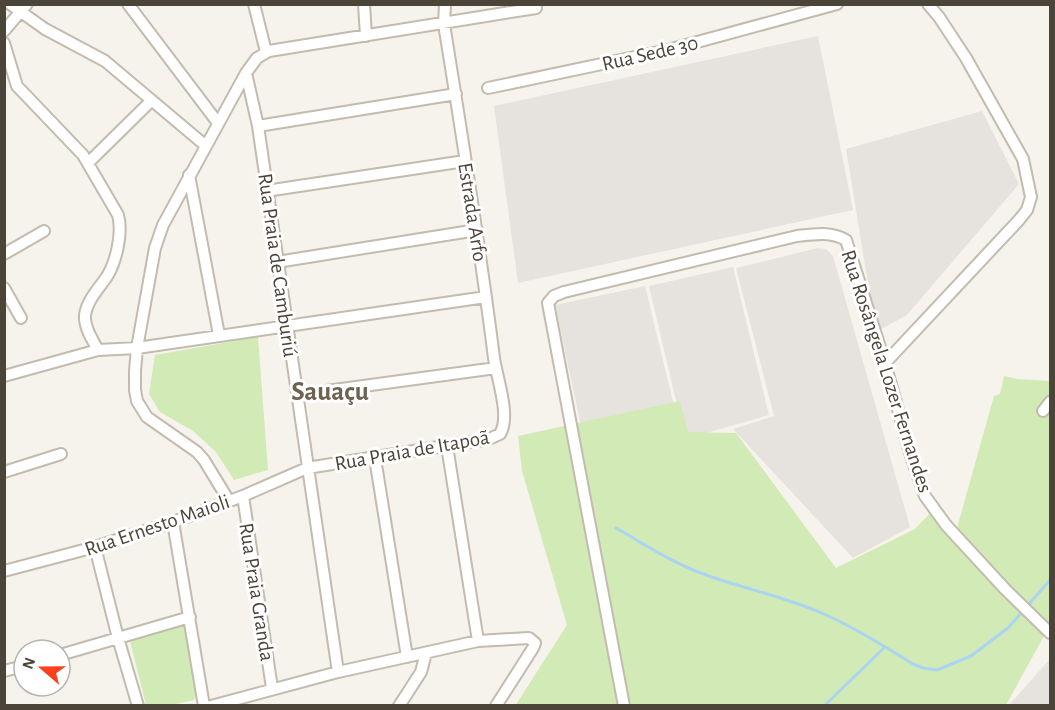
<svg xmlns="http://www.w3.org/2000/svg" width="1055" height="710" viewBox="0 0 1055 710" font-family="'Alegreya Sans',sans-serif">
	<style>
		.industrial { fill: #e6e2dd }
		.green { fill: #d2eab5 }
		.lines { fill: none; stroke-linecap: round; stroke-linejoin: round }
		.stream { stroke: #a9d4f2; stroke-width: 3 }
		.street-casing { stroke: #c2bbae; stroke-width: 14 }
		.street { stroke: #fff; stroke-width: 10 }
		.labels { text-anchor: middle; stroke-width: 6; stroke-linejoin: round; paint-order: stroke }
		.street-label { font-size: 21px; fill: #4b4439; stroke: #fff }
		.district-label { font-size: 27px; font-weight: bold; fill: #6e6250; stroke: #fff }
	</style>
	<rect width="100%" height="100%" fill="#f6f3ec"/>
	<path class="industrial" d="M818 36 853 210 518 283 494 106Z
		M982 111 1019 184 907 315 876 332 846 149Z
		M818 248 826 249 833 256 910 527 853 558 733 429 774 416 736 268Z
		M733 267 769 415 685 439 649 286Z
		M645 286 682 439 589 463 555 305Z
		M1050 659V705H1009Z"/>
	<path class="green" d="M258 337 268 470 234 480 216 452 193 431 160 412 149 394 155 355Z
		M1004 376 1017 379 1050 381V625L1006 705 515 706 567 625 522 471 518 436 680 401 688 432 736 433 836 568 915 529 936 507 957 528 994 396 1000 394Z
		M185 622 197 691 194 700 171 705H146L129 637Z"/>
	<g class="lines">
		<path class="stream" d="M616 528C646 545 674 564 706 575 745 589 786 597 824 614 855 628 884 646 913 664L923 668 937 670 971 656 1008 628 1050 580
			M824 706 885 647"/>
		<g class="street-casing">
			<path id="street" d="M10 4 45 29 105 61 206 146
				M128 4 218 123
				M254 4 266 52
				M364 4 366 36
				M4 31 27 4
				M4 43 17 86 83 155 118 215C123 233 116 263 106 278 98 289 87 301 85 315 84 327 92 339 98 350
				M246 73 258 126 338 672
				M488 88 668 50 837 4
				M258 126 456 94
				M88 163 151 101
				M189 175 219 335
				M266 191 465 161
				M4 254 44 231
				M277 262 477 230
				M4 288 21 318
				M885 363 1019 220 1027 210 1031 197 1023 159 966 58 939 17 928 4
				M4 376 98 350 137 348 486 297
				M297 395 496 368
				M1043 411 1050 402
				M447 446 478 641
				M375 458 407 657
				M4 472 61 454
				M243 496 272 688
				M229 501 204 460 197 452 147 417 137 401 135 390V371L137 348 155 248 163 225 246 73 257 58 269 51 536 8
				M173 522 204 706
				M95 547 118 638 138 706
				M4 571 95 547 173 522 243 496 307 468 489 439 500 434C511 416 497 379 494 358 480 246 462 135 444 24L445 4
				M60 655 190 617
				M4 671 24 666
				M211 706 338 672 478 641 529 638 535 643 533 648 496 706
				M399 706 421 672 426 653
				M624 706 548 303 554 296 564 292 797 236C814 234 830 231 846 240L885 363 910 453 925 496 946 525 1005 589 1050 633"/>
		</g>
		<use href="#street" class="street"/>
	</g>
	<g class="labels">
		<g class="street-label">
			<text transform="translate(650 53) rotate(-13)" y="7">Rua Sede 30</text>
			<text transform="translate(473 212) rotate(81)" y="7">Estrada Arfo</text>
			<text transform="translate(278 265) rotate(82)" y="7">Rua Praia de Camburiú</text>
			<text transform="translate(887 371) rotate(72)" y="7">Rua Rosângela Lozer Fernandes</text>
			<text transform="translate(412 450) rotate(-10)" y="7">Rua Praia de Itapoã</text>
			<text transform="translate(157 525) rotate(-19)" y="7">Rua Ernesto Maioli</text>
			<text transform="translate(257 592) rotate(81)" y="7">Rua Praia Granda</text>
		</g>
		<g class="district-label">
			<text x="330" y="400">Sauaçu</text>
		</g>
	</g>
	<rect width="1055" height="710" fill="none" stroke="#4b4439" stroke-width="12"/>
	<g transform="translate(42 668) rotate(290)"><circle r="28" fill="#ffffff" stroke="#b7b4b0" stroke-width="1.5"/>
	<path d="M0-4.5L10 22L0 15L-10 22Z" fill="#fc3f1d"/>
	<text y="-9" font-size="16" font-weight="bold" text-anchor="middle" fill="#4b4439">N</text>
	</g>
</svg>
